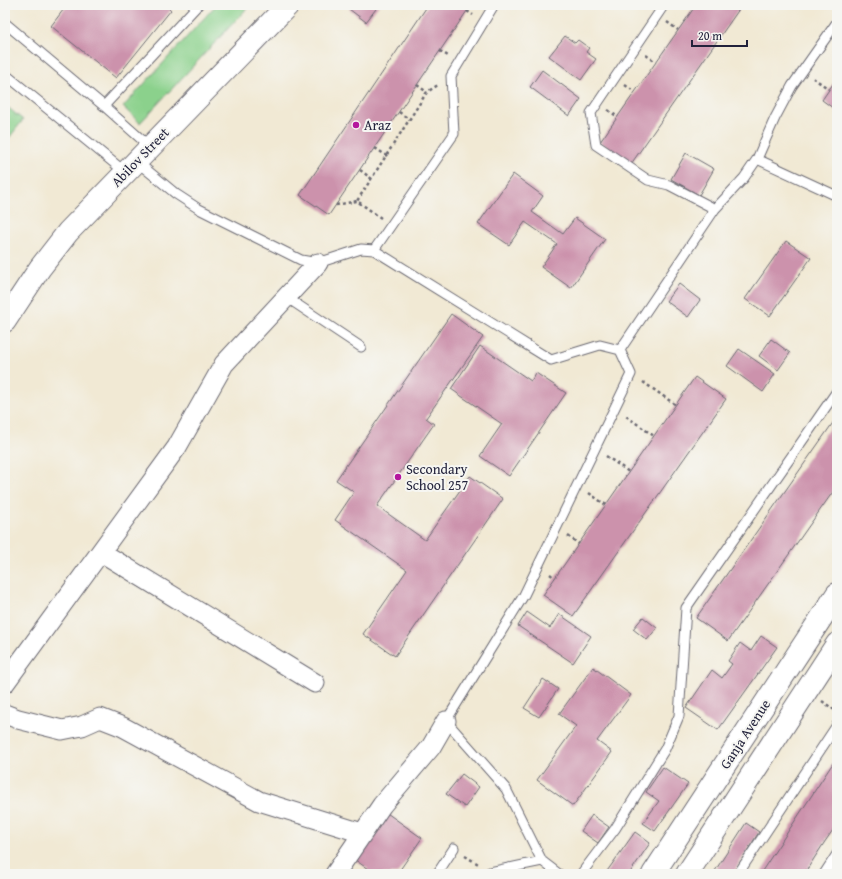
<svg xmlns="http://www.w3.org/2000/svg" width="842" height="879" viewBox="0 0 842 879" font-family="'Gentium Book Plus',serif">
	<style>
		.green { fill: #8bd18c; stroke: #567a64 }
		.park { fill: url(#park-tufts); stroke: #567a64 }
		.building { fill: #cc92ac }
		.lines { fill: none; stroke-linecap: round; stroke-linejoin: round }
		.lane-casing { stroke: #6a6871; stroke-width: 11 }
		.street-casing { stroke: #6a6871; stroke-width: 21 }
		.secondary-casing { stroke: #6a6871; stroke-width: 24 }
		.primary-casing { stroke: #6a6871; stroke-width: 24 }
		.path { stroke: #6a6871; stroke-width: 2.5; stroke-dasharray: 3 3; stroke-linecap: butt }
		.lane { stroke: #fff; stroke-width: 9 }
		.street { stroke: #fff; stroke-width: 19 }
		.secondary { stroke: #fff; stroke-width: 22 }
		.primary { stroke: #fff; stroke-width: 22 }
		.poi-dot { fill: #b5179e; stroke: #f6f6f2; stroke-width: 1.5 }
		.labels { text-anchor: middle; stroke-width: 4; stroke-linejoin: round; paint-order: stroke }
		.poi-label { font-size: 14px; fill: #22223b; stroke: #f6f6f2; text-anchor: start }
		.street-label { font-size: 14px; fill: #22223b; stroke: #f6f6f2 }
	</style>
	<defs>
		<pattern id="park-tufts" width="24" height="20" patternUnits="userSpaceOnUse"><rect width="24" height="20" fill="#8bd18c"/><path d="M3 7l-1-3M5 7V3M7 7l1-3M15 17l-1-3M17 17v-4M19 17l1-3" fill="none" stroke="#78b37a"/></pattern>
	</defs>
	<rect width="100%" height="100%" fill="#f6f6f2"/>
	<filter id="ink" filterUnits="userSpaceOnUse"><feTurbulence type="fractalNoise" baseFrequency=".025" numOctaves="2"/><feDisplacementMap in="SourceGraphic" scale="8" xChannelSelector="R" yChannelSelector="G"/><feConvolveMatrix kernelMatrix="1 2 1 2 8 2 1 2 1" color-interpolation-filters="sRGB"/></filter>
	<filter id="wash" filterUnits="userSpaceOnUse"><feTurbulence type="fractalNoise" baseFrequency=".012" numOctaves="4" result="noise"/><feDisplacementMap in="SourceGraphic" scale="16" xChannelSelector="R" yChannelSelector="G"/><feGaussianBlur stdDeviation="0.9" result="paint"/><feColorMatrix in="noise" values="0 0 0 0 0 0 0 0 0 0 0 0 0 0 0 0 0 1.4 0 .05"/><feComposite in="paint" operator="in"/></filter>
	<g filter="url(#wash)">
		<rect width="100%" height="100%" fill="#f1e9d4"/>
		<path class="green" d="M216 5H250L140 123 123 107Z"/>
		<path class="park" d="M5 105 23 120 5 143Z"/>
		<g id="blocks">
			<path class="building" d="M67 5H165L171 10 116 78 51 26Z
				M352 5H379L366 22 349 9Z
				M428 5H471L329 215 300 195Z
				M696 5H742L631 164 600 142Z
				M565 36 575 43 578 40 589 48 586 52 596 59 581 80 549 56Z
				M542 70 581 99 569 116 530 87Z
				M837 78V111L822 100Z
				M686 153 714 169 699 195 671 179Z
				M513 174 543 196 532 212 563 234 575 218 605 239 571 288 541 267 557 244 525 222 509 245 478 224Z
				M786 241 811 258 770 316 745 299Z
				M679 284 700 300 688 317 666 301Z
				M451 314 483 337 426 418 434 424 377 506 425 540 470 476 503 499 395 656 363 634 407 570 335 520 354 492 336 480Z
				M771 339 790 353 778 370 759 356Z
				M480 346 531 381 536 373 566 393 509 476 480 456 502 424 451 389Z
				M739 349 775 374 763 392 727 366Z
				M695 377 726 399 573 616 543 595Z
				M837 417V486L728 641 696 618Z
				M527 612 550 628 559 614 591 636 573 663 518 626Z
				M643 617 657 628 647 640 633 629Z
				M761 636 777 647 718 730 686 708 712 670 722 678 732 664 728 661 740 643 751 651Z
				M593 667 631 695 597 741 612 752 573 806 537 780 576 726 559 714Z
				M543 679 558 689 539 717 524 708Z
				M837 757V824L824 843 804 874H760Z
				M663 767 688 784 655 831 643 823 659 801 646 792Z
				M462 774 479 787 465 807 446 794Z
				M384 811 422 838 397 874H364L368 869 351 857Z
				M592 815 609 827 598 843 581 831Z
				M746 823 759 832 735 870 732 874H713Z
				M635 832 650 843 629 874H605Z"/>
		</g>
	</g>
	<g filter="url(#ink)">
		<use href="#blocks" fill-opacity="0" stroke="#6a6871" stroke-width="1"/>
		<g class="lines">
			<g class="lane-casing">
				<path id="lane" d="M664 5 591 113 596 145 648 180 669 185 715 209
					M5 23 104 106 150 147
					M5 74 125 172
					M104 106 198 5
					M757 159 775 118 792 86 837 22
					M136 161 176 194 199 209 301 260 318 263 361 249 374 250 551 360 600 345 620 350
					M374 250 454 134 451 76 494 5
					M286 297 361 347
					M620 350 715 209 744 178 757 159 837 196
					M437 874 454 848
					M489 874 490 872 542 861
					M559 874 542 861 506 789 446 721 524 595 631 374 620 350
					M581 874 615 829 665 749 679 716 686 608 837 391
					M738 874 837 725
					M824 874 837 854"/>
			</g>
			<g class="street-casing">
				<path id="street" d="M101 552 315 683
					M5 683 177 447 224 364 318 263
					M5 714 18 719 62 730 82 726 100 718 123 727 259 801 362 833
					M335 874 382 805 431 747 446 721"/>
			</g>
			<g class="secondary-casing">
				<path id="secondary" d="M5 321 40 268 68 232 288 5"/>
			</g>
			<g class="primary-casing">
				<path id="primary" d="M653 874 837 594
					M687 874 837 644"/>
			</g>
			<path class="path" d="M467 11 473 15
				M667 22 678 30
				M440 51 448 56
				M646 55 656 62
				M813 78 829 89
				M417 85 427 92
				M625 85 635 92
				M608 110 618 117
				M399 112 410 120
				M375 148 387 156
				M360 170 372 179
				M336 205 357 201
				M381 218 357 201 427 92 438 85
				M643 382 676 405
				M626 416 654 436
				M606 456 629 472
				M589 493 606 505
				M568 536 579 544
				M550 574 555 578
				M822 701 836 711
				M465 856 480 865"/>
			<use href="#lane" class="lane"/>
			<use href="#street" class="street"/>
			<use href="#secondary" class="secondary"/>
			<use href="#primary" class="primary"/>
		</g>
	</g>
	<g class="poi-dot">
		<circle cx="356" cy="125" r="4"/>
		<circle cx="398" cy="477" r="4"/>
	</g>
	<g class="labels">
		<g class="poi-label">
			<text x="364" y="130">Araz</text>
			<text x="406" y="474">Secondary<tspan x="406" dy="16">School 257</tspan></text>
		</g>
		<g class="street-label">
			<text transform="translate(140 157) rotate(-46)" y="5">Abilov Street</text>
			<text transform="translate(745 734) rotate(-57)" y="5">Ganja Avenue</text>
		</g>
	</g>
	<rect width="842" height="879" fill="none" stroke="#f6f6f2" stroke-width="20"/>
	<path d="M692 40v6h55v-6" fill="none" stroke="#22223b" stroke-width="2"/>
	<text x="698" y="40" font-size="12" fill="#22223b" stroke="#f6f6f2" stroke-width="3" paint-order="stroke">20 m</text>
</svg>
